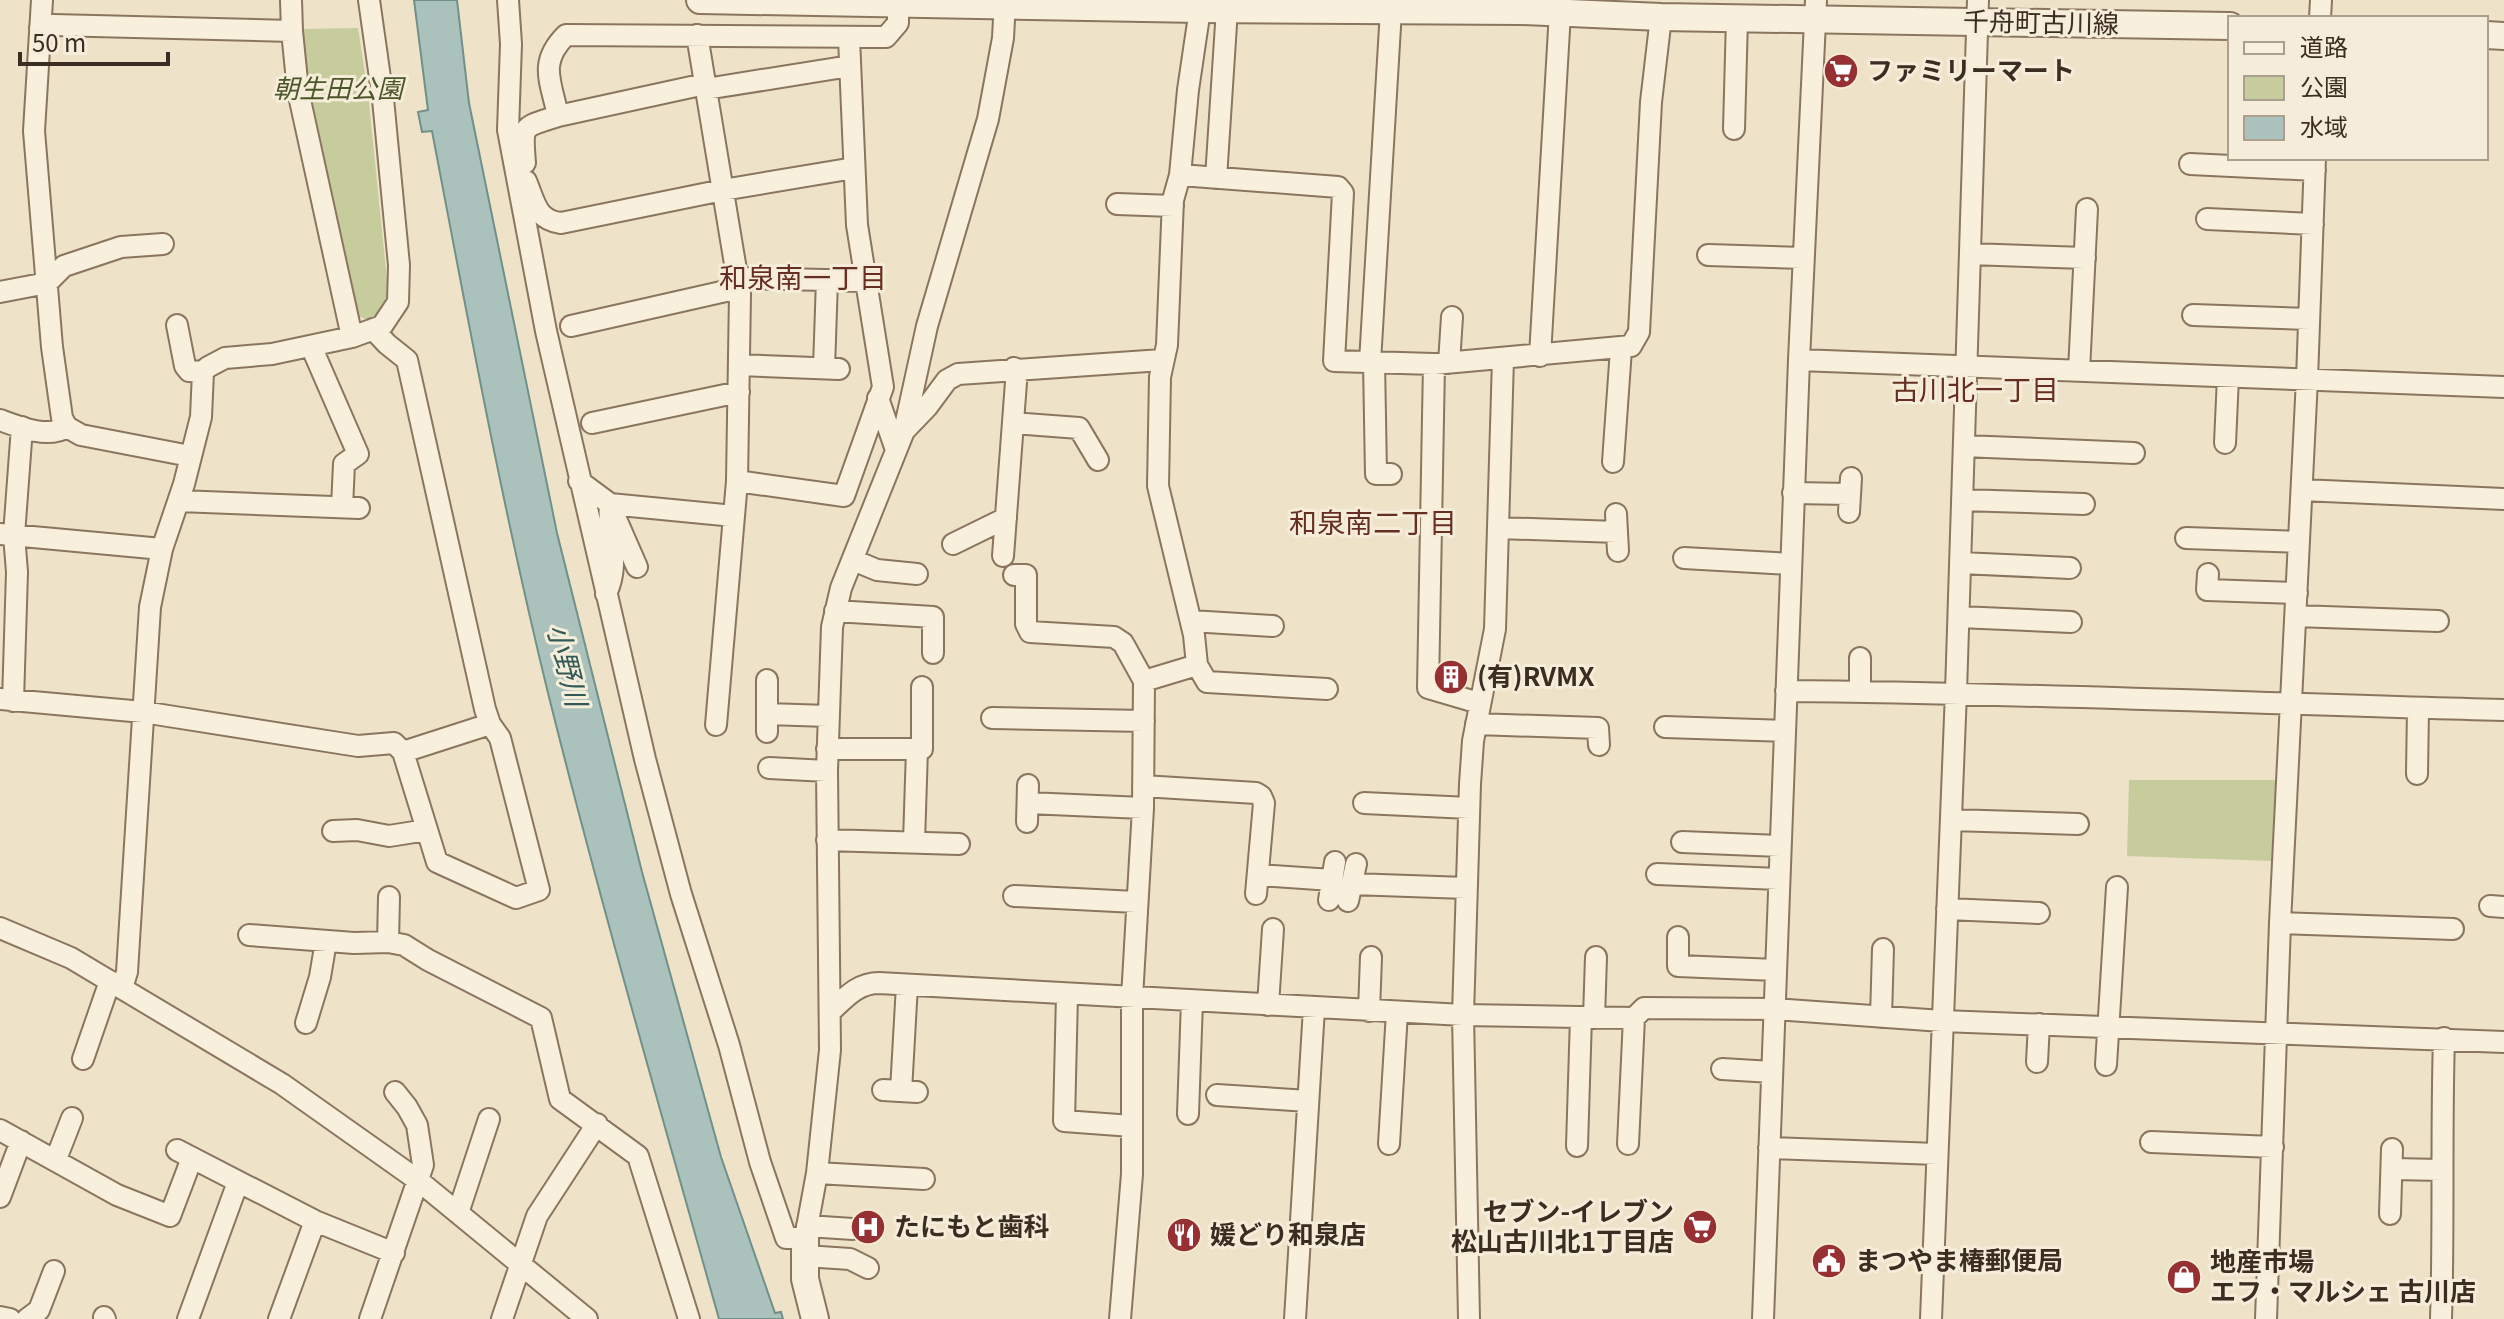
<svg xmlns="http://www.w3.org/2000/svg" width="2504" height="1319" viewBox="0 0 2504 1319" font-family="Georgia,'Noto Sans JP',serif">
	<style>
		.green { fill: #c7cc9d }
		.water { fill: #aac2bb; stroke: #709088; stroke-width: 2 }
		.lines { fill: none; stroke-linecap: round; stroke-linejoin: round }
		.minor-casing { stroke: #8a755e; stroke-width: 24 }
		.tertiary-casing { stroke: #8a755e; stroke-width: 30 }
		.minor { stroke: #f8f0dd; stroke-width: 20 }
		.tertiary { stroke: #f8f0dd; stroke-width: 26 }
		.labels { text-anchor: middle; stroke-width: 6; stroke-linejoin: round; paint-order: stroke }
		.street-label { font-size: 26px; fill: #3b2d21; stroke: #f5edd9 }
		.poi-label { font-size: 26px; font-weight: bold; fill: #3b2d21; stroke: #f5edd9; text-anchor: start }
		.park-label { font-size: 26px; font-style: italic; fill: #4b5629; stroke: #f5edd9 }
		.neighbourhood-label { font-size: 28px; fill: #662f22; stroke: #f5edd9 }
		.water-label { font-size: 28px; font-style: italic; fill: #315a57; stroke: #f5edd9 }
	</style>
	<rect width="100%" height="100%" fill="#eee2c9"/>
	<path class="green" d="M358 28 368 93 389 300 379 316 367 320 353 313 308 91 302 29Z
		M2129 780H2276L2272 861 2127 856Z"/>
	<path class="water" d="M414 0H457L469 103 557 533 642 872 721 1157 775 1313 781 1312 783 1319H719C661 1112 601 905 549 697 503 510 468 320 432 131L422 132 418 112 428 110Z"/>
	<g class="lines">
		<g class="minor-casing">
			<path id="minor" d="M42 0 34 131 52 347 62 418 67 427 81 435 190 456
				M291 0 292 31
				M508 0 511 44 508 130 546 331 645 759 681 894 729 1045 760 1162 786 1238H805L817 1173 830 1050 827 771 832 627 841 588 904 431 927 326 988 119 1003 38 1005 0
				M2320 18 2321 0
				M40 28 53 25 292 31 298 91 352 337
				M697 35 740 294 737 481 716 725
				M706 89 850 66
				M558 116 705 84
				M1734 129 1737 19
				M525 163C522 124 521 128 558 116 551 81 538 63 566 35L886 37 898 23V0
				M2190 164 2315 170
				M1180 175 1338 187 1343 193 1334 361 1434 364 1631 346 1639 332 1651 102 1661 17
				M1216 178 1227 9
				M526 181C535 202 536 220 561 223L723 190 854 168
				M1117 204 1173 206
				M2207 219 2313 224
				M1970 254 2085 258
				M1708 255 1803 258
				M737 278 866 281
				M0 292 47 283 64 266 121 247 163 244
				M2193 315 2309 319
				M177 325 185 366 189 371 203 372
				M571 326 739 288
				M373 329 387 344 407 360 485 709 490 724 500 738 539 890 516 898 437 862 403 752 490 724
				M311 346 358 454 344 464 342 507
				M1540 356 1560 12
				M1799 360 2504 387
				M1370 362 1391 10
				M1374 362 1376 474H1391
				M1449 363 1452 317
				M1434 364 1428 688 1479 703
				M739 365 839 369
				M824 368 827 280
				M2079 371 2087 209
				M878 398 896 450
				M0 420C19 427 48 439 67 427
				M592 423 739 392
				M1013 423 1079 428 1098 460
				M904 431 927 407 947 380 958 374 1162 360
				M2225 443 2228 377
				M1964 446 2134 453
				M1613 462 1621 349
				M579 481 610 504 734 516
				M737 481 844 496 883 387 857 225 849 38
				M2302 490 2504 499
				M1793 493 1850 494
				M1962 500 2084 504
				M179 501 359 508
				M1849 512 1851 478
				M1616 514 1618 551
				M616 519 637 567
				M1499 528 1617 532
				M0 534 162 549
				M2186 538 2299 542
				M953 544 1006 518
				M1003 556 1016 382 1014 368
				M1684 558 1791 564
				M853 560 877 570 917 574
				M1960 563 2070 568
				M2208 574 2207 590 2297 593
				M1014 575H1026V624L1030 632 1114 637 1123 643 1144 681
				M606 594C621 562 607 537 610 504
				M835 611 933 617V653
				M2296 616 2438 621
				M1959 617 2071 622
				M1191 621 1273 626
				M1860 658V692
				M1197 665 1207 682 1327 689
				M1786 691C2025 693 2265 704 2504 710
				M0 699 143 712 358 746 394 743 403 752
				M13 701 17 572 14 535 22 427
				M767 714 828 716
				M992 718 1144 721
				M1476 724 1598 728 1599 745
				M1665 727 1784 731
				M767 732V680
				M827 749H922V687
				M769 768 827 771
				M2417 774 2418 709
				M1143 786 1256 793 1261 796 1264 803 1256 894
				M1028 803 1143 808
				M1364 803 1469 808
				M1951 820 2078 824
				M1027 822 1028 785
				M333 831 357 830 389 836 427 830
				M827 840 959 844
				M914 842 917 749
				M1682 842 1780 846
				M1657 874 1779 879
				M1258 875 1332 880
				M1352 884 1466 888
				M1014 896 1136 902
				M1329 900 1335 862
				M1348 901 1356 864
				M2490 906 2504 907
				M1947 909 2039 913
				M2280 923 2453 929
				M0 928 71 958 282 1084 419 1181 587 1319
				M249 935 354 943 388 942 404 945 428 960 541 1018 560 1099 638 1156 689 1319
				M1678 937V966L1776 970
				M388 942 389 897
				M122 988 127 972 150 607 162 549 184 484 201 417 203 372 208 367 225 358 272 354 352 337 382 326 398 302 399 265 383 99 369 0
				M1067 995 1064 1121 1132 1126
				M1268 1005 1273 929
				M831 1011C846 997 858 983 879 983L1463 1015 1634 1018 1644 1008 1775 1009 1942 1021 2504 1042
				M1369 1011 1371 957
				M1881 1017 1883 949
				M1594 1018 1596 957
				M306 1023 320 977 326 941
				M83 1059 110 981
				M2037 1062 2039 1024
				M2106 1065 2117 887
				M1722 1069 1772 1072
				M883 1090 917 1092
				M901 1091 907 985
				M1217 1095 1308 1101
				M1188 1114 1192 1001
				M0 1130 117 1195 170 1216 192 1158
				M2151 1142 2273 1147
				M1389 1144 1397 1012
				M1628 1144 1634 1018
				M1577 1146 1581 1017
				M1769 1148 1937 1154
				M177 1150 315 1221 394 1253
				M56 1159 72 1118
				M2392 1169 2442 1170
				M817 1173 924 1179
				M0 1197 21 1141
				M458 1213 489 1119
				M2390 1214 2392 1149
				M807 1226 853 1229
				M805 1256 850 1259 868 1268
				M0 1317 10 1319
				M104 1317 105 1319
				M27 1319 39 1310 54 1271
				M188 1319 238 1182
				M279 1319 315 1221
				M370 1319 423 1165 417 1125 407 1107 395 1092
				M502 1319 537 1216 597 1124
				M1120 1319 1132 1174V998L1143 808 1144 681 1197 665 1194 635 1158 486 1160 377 1167 345 1173 200 1180 175 1188 90 1200 9
				M1295 1319 1314 1008
				M1469 1319 1463 1015 1470 784 1473 741 1495 629 1503 359
				M1763 1319 1799 360 1816 0
				M1931 1319 1956 692 1978 0
				M2266 1319 2280 923 2307 379 2315 158
				M2441 1319C2444 1225 2441 1132 2444 1038"/>
		</g>
		<g class="tertiary-casing">
			<path id="tertiary" d="M700 0 1200 9 1522 11 1661 17 2230 26
				M2486 35 2504 36
				M805 1238V1279L815 1319"/>
		</g>
		<use href="#minor" class="minor"/>
		<use href="#tertiary" class="tertiary"/>
	</g>
	<defs>
		<g id="supermarket-disc" transform="scale(1.8)"><circle r="9.5" fill="#973032" stroke="#f5edd9"/><path d="M-6-5.5h2.5l.6 2H6L4.5 2H-2.5L-4.4-4H-6ZM-1.5 3.2a1.3 1.3 0 1 0 .1 0ZM3 3.2a1.3 1.3 0 1 0 .1 0Z" fill="#fff"/></g>
		<g id="building-disc" transform="scale(1.8)"><circle r="9.5" fill="#973032" stroke="#f5edd9"/><path d="M-4-6H4V6H1V3H-1V6H-4ZM-2.5-4.3h1.7v1.8h-1.7ZM.8-4.3h1.7v1.8H.8ZM-2.5-1h1.7V.8h-1.7ZM.8-1h1.7V.8H.8Z" fill="#fff"/></g>
		<g id="hospital-disc" transform="scale(1.8)"><circle r="9.5" fill="#973032" stroke="#f5edd9"/><path d="M-5-5h3v3.5h4V-5h3V5h-3V1.5h-4V5h-3Z" fill="#fff"/></g>
		<g id="restaurant-disc" transform="scale(1.8)"><circle r="9.5" fill="#973032" stroke="#f5edd9"/><path d="M-5-6h1v4h1v-4h1v4h1v-4h1v5L-1.5 .5V6h-2V.5L-5-1ZM5-6V6H3V1.5H1.5Q1.5-4 5-6Z" fill="#fff"/></g>
		<g id="civic-disc" transform="scale(1.8)"><circle r="9.5" fill="#973032" stroke="#f5edd9"/><path d="M-.6-6.5H3V-4.5H.6V-3L4-1V1h2V6H-6V1h2V-1L-.6-3ZM-1.2 2.5V6h2.4V2.5Z" fill="#fff"/></g>
		<g id="shop-disc" transform="scale(1.8)"><circle r="9.5" fill="#973032" stroke="#f5edd9"/><path d="M-5-2.5h2.3a2.7 3.5 0 0 1 5.4 0H5L5.5 6h-11ZM-1.5-2.5h3a1.5 2.3 0 0 0-3 0Z" fill="#fff"/></g>
	</defs>
	<g fill-rule="evenodd">
		<use href="#supermarket-disc" x="1841" y="71"/>
		<use href="#building-disc" x="1451" y="677"/>
		<use href="#hospital-disc" x="868" y="1227"/>
		<use href="#supermarket-disc" x="1700" y="1227"/>
		<use href="#restaurant-disc" x="1184" y="1235"/>
		<use href="#civic-disc" x="1829" y="1261"/>
		<use href="#shop-disc" x="2184" y="1277"/>
	</g>
	<g class="labels">
		<g class="street-label">
			<text transform="translate(2041 23) rotate(1)" y="9">千舟町古川線</text>
		</g>
		<g class="poi-label">
			<text x="1867" y="80">ファミリーマート</text>
			<text x="1477" y="686">(有)RVMX</text>
			<text x="1674" y="1221" text-anchor="end">セブン-イレブン<tspan x="1674" dy="30">松山古川北1丁目店</tspan></text>
			<text x="894" y="1236">たにもと歯科</text>
			<text x="1210" y="1244">媛どり和泉店</text>
			<text x="1855" y="1270">まつやま椿郵便局</text>
			<text x="2210" y="1271">地産市場<tspan x="2210" dy="30">エフ・マルシェ 古川店</tspan></text>
		</g>
		<g class="park-label">
			<text x="338" y="98">朝生田公園</text>
		</g>
		<g class="neighbourhood-label">
			<text x="803" y="288">和泉南一丁目</text>
			<text x="1975" y="400">古川北一丁目</text>
			<text x="1373" y="533">和泉南二丁目</text>
		</g>
		<g class="water-label">
			<text transform="translate(567 665) rotate(76)" y="10">小野川</text>
		</g>
	</g>
	<rect x="2228" y="16" width="260" height="144" fill="#f5edd9" stroke="#aba08f" stroke-width="2"/>
	<rect x="2244" y="42" width="40" height="12" fill="#f8f0dd" stroke="#aba08f" stroke-width="2"/>
	<text x="2300" y="56" font-size="24" fill="#3b2d21">道路</text>
	<rect x="2244" y="76" width="40" height="24" fill="#c7cc9d" stroke="#aba08f" stroke-width="2"/>
	<text x="2300" y="96" font-size="24" fill="#3b2d21">公園</text>
	<rect x="2244" y="116" width="40" height="24" fill="#aac2bb" stroke="#aba08f" stroke-width="2"/>
	<text x="2300" y="136" font-size="24" fill="#3b2d21">水域</text>
	<path d="M20 52v12h148v-12" fill="none" stroke="#3b2d21" stroke-width="4"/>
	<text x="32" y="52" font-size="24" fill="#3b2d21" stroke="#f5edd9" stroke-width="6" paint-order="stroke">50 m</text>
</svg>
